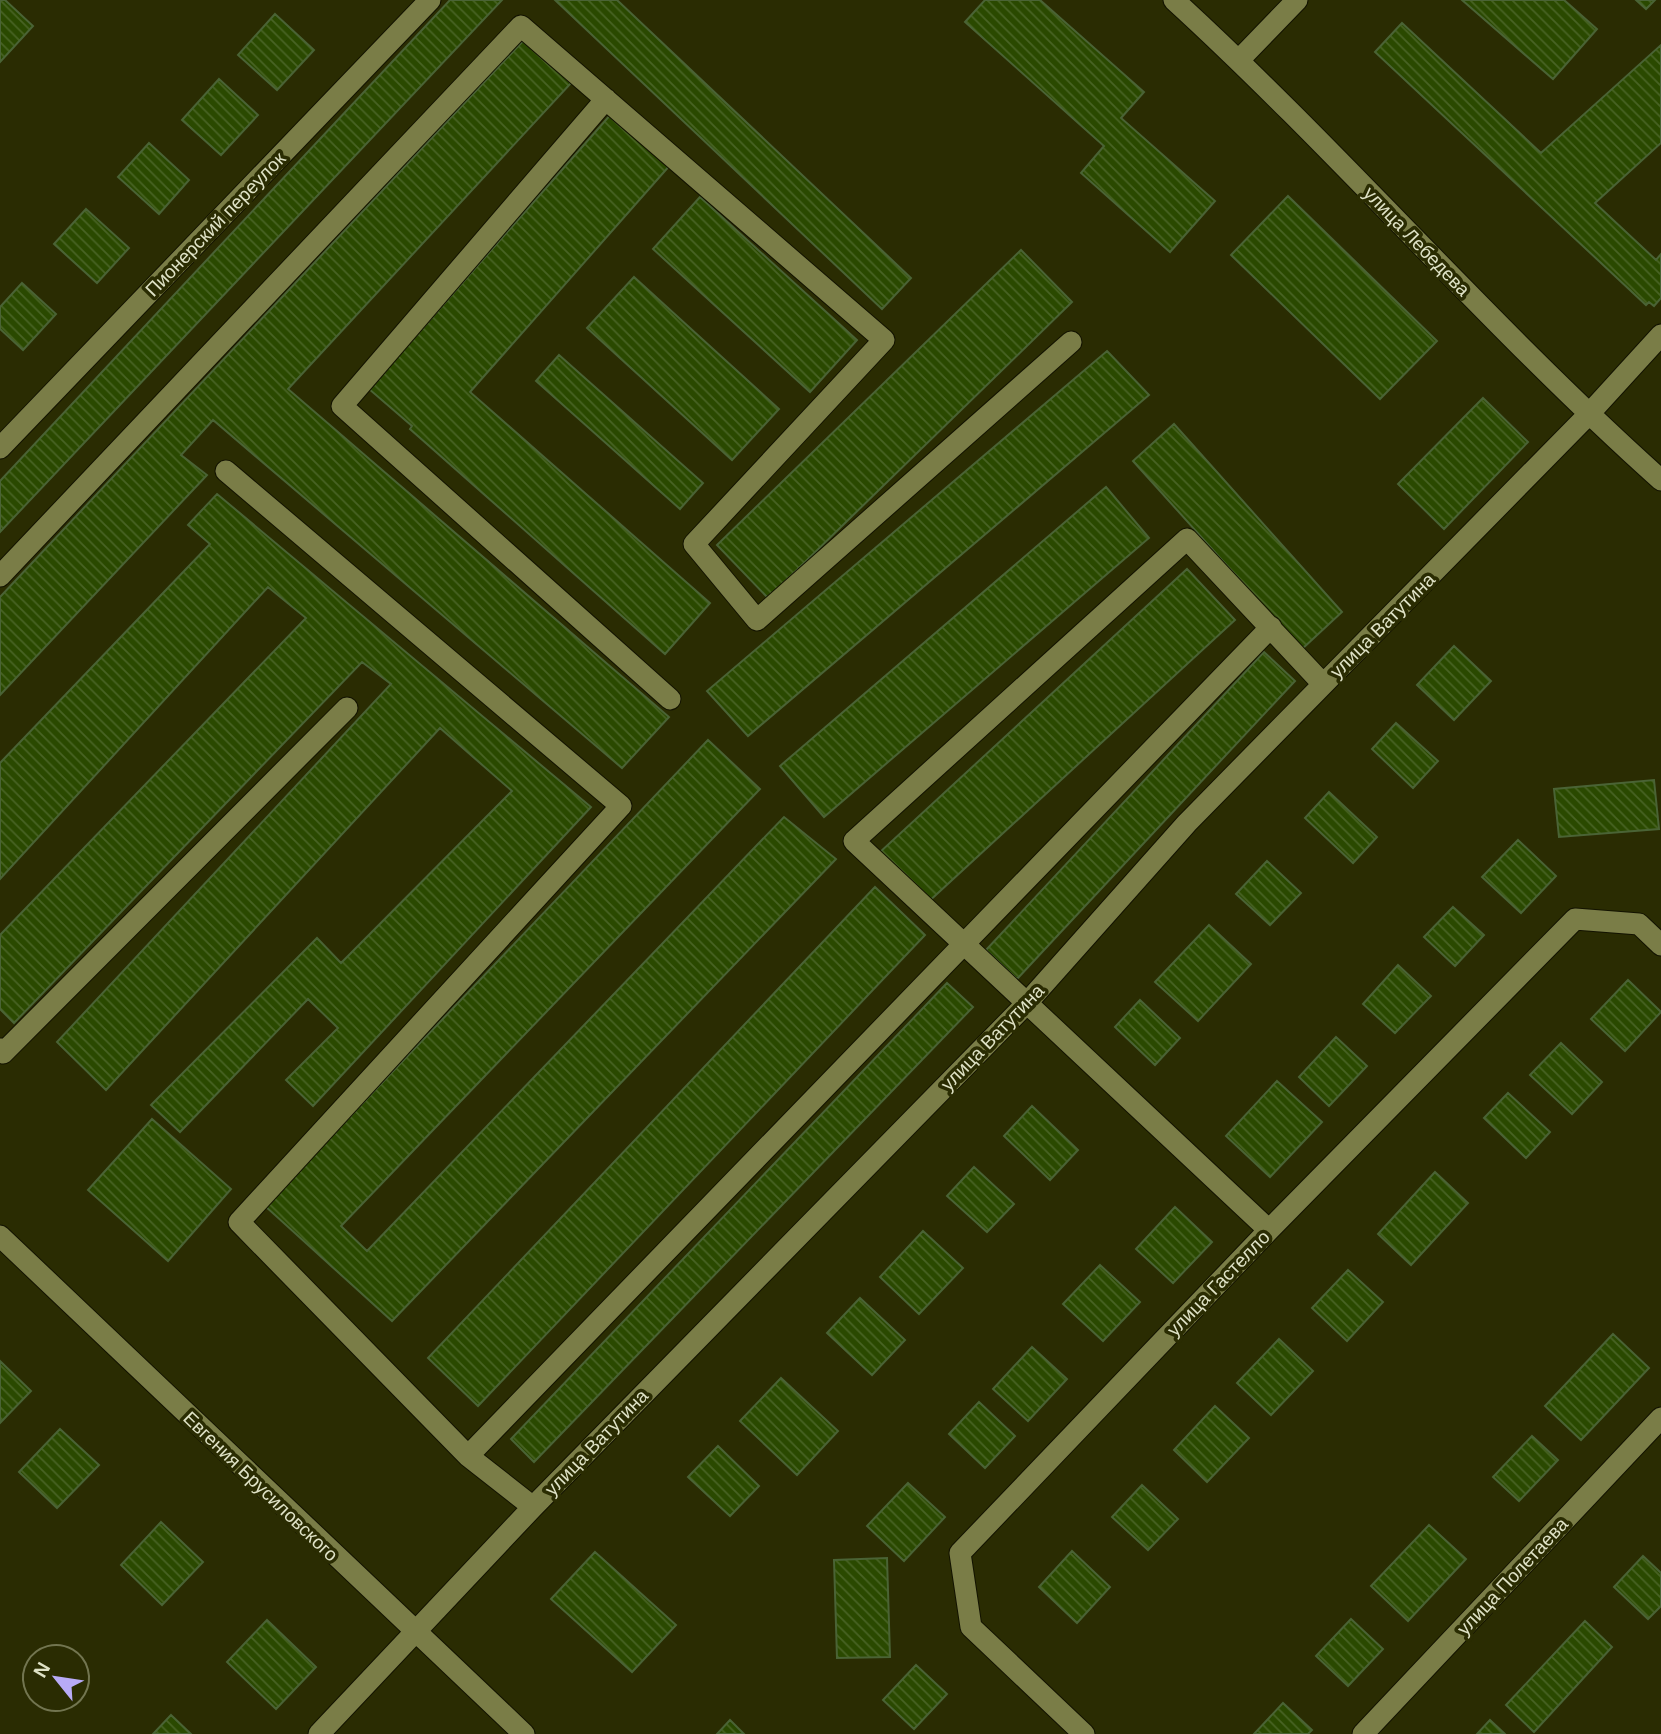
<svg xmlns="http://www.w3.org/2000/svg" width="1661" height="1734" viewBox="0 0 1661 1734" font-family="Arial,sans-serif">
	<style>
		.building { fill: url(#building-back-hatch); stroke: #4a6335; stroke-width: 2 }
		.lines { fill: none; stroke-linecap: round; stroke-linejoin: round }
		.minor-casing { stroke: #131300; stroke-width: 23 }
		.minor { stroke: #7a7d47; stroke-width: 21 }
		.labels { text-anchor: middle; stroke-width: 7; stroke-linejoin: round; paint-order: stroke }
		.street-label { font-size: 19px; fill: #dfe2c6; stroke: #2a2c02 }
	</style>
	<defs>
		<pattern id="building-back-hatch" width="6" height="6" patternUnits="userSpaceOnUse" patternTransform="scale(1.75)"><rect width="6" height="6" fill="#2a4900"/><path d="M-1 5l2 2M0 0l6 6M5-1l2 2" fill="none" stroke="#486324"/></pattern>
	</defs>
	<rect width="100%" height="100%" fill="#2a2c02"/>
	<path class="building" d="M0 0H5L33 26 0 62Z
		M450 0H502L0 532V481Z
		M555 0H617L911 278 882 309Z
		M985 0H1040L1144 92 1121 118 1215 201 1170 252 1081 173 1104 146 965 22Z
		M1462 0H1564L1597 29 1553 79Z
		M1636 0H1655L1646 9Z
		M275 14 314 50 277 90 238 55Z
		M1402 23 1541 153 1661 45V143L1595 203 1656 260 1661 254V298L1654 306 1649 302 1646 305 1375 52Z
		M523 41 571 83 288 389 669 717 622 768 213 420 181 455 207 475 0 695V597Z
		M219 79 258 115 221 155 182 120Z
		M612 113 671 164 470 392 710 603 665 654 410 429 412 426 369 389Z
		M149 143 189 180 159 214 118 177Z
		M1288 196 1437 341 1380 399 1231 255Z
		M700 197 857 340 810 392 653 249Z
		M86 209 129 248 97 283 54 244Z
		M1021 250 1072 302 768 598 717 545Z
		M634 277 779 409 732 460 587 328Z
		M22 283 56 314 23 350 0 329V307Z
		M1107 351 1149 395 748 736 707 691Z
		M559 355 703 483 680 509 536 381Z
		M1483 398 1528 442 1444 529 1398 484Z
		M1174 424 1342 612 1302 649 1133 461Z
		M1106 487 1149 538 824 817 780 766Z
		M217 494 591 807 313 1106 286 1080 338 1028 308 999 180 1132 151 1105 317 938 341 963 512 791 440 728 106 1090 57 1042 391 684 362 662 14 1023 0 1009V935L306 618 268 587 0 879V763L210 544 188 525Z
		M1187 569 1235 620 926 904 879 853Z
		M1454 646 1491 681 1454 720 1417 685Z
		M1264 652 1295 681 1017 979 986 950Z
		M1396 723 1438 761 1413 788 1372 749Z
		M708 740 760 789 341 1226 367 1251 784 817 836 859 392 1321 265 1206Z
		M1654 780 1659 829 1559 837 1554 789Z
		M1329 792 1377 837 1353 863 1305 818Z
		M1518 840 1556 876 1521 913 1482 877Z
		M1267 861 1301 893 1270 925 1236 894Z
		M875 887 925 935 478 1406 428 1358Z
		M1453 907 1484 935 1455 966 1424 937Z
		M1209 925 1251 964 1198 1021 1155 982Z
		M1398 965 1431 996 1395 1033 1363 1004Z
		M1628 980 1661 1012 1625 1051 1591 1019Z
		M947 983 973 1007 534 1462 511 1439Z
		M1140 1000 1180 1038 1155 1065 1115 1027Z
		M1336 1037 1367 1066 1329 1106 1299 1077Z
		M1561 1043 1602 1082 1572 1114 1530 1075Z
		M1277 1081 1322 1122 1270 1177 1226 1136Z
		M1508 1093 1550 1132 1526 1158 1484 1118Z
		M1032 1106 1078 1150 1050 1180 1004 1136Z
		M152 1119 231 1189 168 1261 88 1190Z
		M974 1167 1014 1204 987 1232 947 1196Z
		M1435 1172 1468 1203 1411 1265 1378 1234Z
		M1175 1207 1212 1242 1173 1283 1136 1249Z
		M923 1231 963 1268 919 1314 880 1277Z
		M1100 1265 1140 1302 1103 1341 1063 1304Z
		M1348 1270 1383 1302 1347 1341 1312 1308Z
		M860 1298 905 1340 872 1375 827 1333Z
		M1613 1334 1649 1368 1581 1440 1545 1406Z
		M1279 1339 1313 1371 1271 1415 1237 1383Z
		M1032 1347 1067 1379 1028 1421 993 1389Z
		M0 1361 31 1391 0 1423Z
		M781 1378 838 1431 797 1475 740 1421Z
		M979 1402 1015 1436 985 1468 949 1434Z
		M1215 1406 1249 1438 1207 1482 1174 1450Z
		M60 1429 99 1465 57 1508 19 1472Z
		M1532 1436 1558 1460 1519 1501 1493 1477Z
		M718 1446 759 1486 730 1516 688 1477Z
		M908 1483 945 1517 904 1561 867 1526Z
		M1142 1485 1178 1519 1148 1550 1112 1517Z
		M161 1522 203 1562 162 1605 121 1565Z
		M1429 1525 1466 1559 1408 1621 1371 1586Z
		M1072 1551 1110 1587 1077 1623 1039 1587Z
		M595 1552 676 1625 632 1672 551 1599Z
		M1643 1556 1661 1573V1606L1648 1619 1614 1587Z
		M887 1558 890 1657 837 1658 834 1560Z
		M1351 1619 1383 1649 1348 1686 1316 1656Z
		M267 1620 316 1667 276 1709 227 1662Z
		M1585 1621 1612 1647 1534 1732 1506 1705Z
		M916 1665 947 1694 914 1729 883 1700Z
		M1283 1703 1312 1730 1308 1734H1254Z
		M171 1715 191 1734H153Z
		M730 1720 744 1734H717Z
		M1490 1720 1505 1734H1477Z"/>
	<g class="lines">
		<g class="minor-casing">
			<path id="minor" d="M1174 0C1342 154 1491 328 1661 480
				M1239 60 1297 0
				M606 99 342 406 670 699
				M0 448 430 0
				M226 471 621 806 239 1222 468 1456 533 1507
				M0 576 521 26 884 340 694 544 757 620 1071 342
				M0 1049 3 1053 347 708
				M1269 1230 854 841 1187 539 1323 684
				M0 1236 524 1734
				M468 1456 1271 627
				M319 1734 533 1507 1026 1004 1187 823 1588 415 1661 335
				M1084 1734 971 1627 960 1553 1269 1230 1575 919 1639 924 1661 945
				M1363 1734 1661 1418"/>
		</g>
		<use href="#minor" class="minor"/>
	</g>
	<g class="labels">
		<g class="street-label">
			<text transform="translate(215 224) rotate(-46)" y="7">Пионерский переулок</text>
			<text transform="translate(1417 241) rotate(46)" y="7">улица Лебедева</text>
			<text transform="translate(1382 625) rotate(-45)" y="7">улица Ватутина</text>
			<text transform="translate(992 1037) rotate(-46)" y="7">улица Ватутина</text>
			<text transform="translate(1218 1283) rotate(-46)" y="7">улица Гастелло</text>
			<text transform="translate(596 1442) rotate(-46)" y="7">улица Ватутина</text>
			<text transform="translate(261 1486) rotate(44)" y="7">Евгения Брусиловского</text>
			<text transform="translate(1512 1576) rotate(-47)" y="7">улица Полетаева</text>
		</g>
	</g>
	<g transform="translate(56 1678) rotate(300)"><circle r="33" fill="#2a2c02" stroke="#727550" stroke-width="2"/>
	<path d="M0-5L12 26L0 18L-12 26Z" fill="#b8abf7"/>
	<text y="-10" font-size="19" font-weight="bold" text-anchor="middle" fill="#dfe2c6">N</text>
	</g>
</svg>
